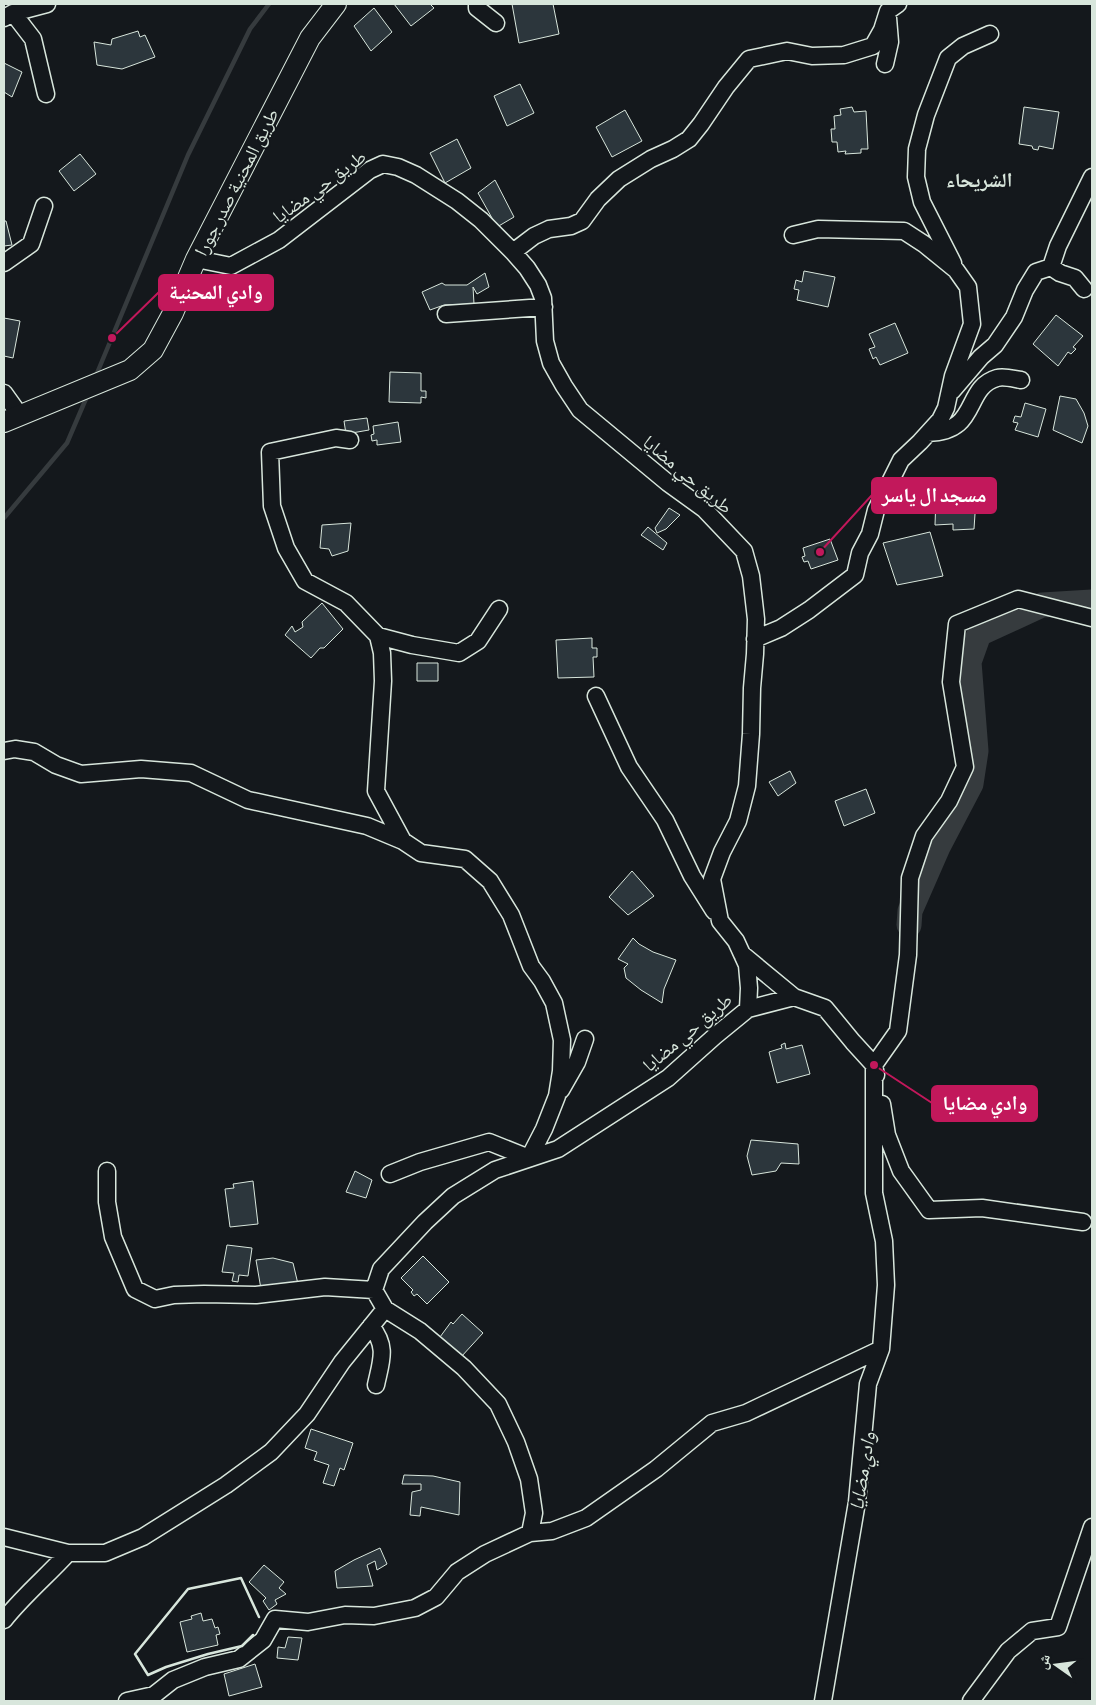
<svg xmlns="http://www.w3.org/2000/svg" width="1096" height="1705" viewBox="0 0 1096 1705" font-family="'Alegreya Sans','Noto Naskh Arabic',sans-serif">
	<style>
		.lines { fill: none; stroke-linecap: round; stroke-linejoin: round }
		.stream { stroke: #363b3e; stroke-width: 4.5 }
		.river { stroke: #363b3e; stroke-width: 25 }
		.building { fill: #2c363c; stroke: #d8e6dc }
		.minor-casing { stroke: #d8e6dc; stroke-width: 19 }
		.major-casing { stroke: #d8e6dc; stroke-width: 22 }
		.minor { stroke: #14181c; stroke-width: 16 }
		.major { stroke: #14181c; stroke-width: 20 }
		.wall { stroke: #d8e6dc; stroke-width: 2.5 }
		.labels { text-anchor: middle; stroke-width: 4; stroke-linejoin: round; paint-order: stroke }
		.street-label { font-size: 19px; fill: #d8e6dc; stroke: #14181c }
		.neighbourhood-label { font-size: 20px; font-weight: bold; fill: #d8e6dc; stroke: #14181c }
		.water-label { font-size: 20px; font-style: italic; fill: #d8e6dc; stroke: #14181c }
		.leader { fill: none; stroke: #c2185b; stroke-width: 2 }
		.callout-dot { fill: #c2185b; stroke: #14181c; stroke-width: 2 }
		.callout { fill: #c2185b; stroke: #c2185b; stroke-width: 2 }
		.callout-label { font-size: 20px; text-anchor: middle; font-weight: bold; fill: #fff }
	</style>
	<rect width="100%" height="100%" fill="#14181c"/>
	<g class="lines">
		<path class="stream" d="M95 378 188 155 250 29 269 4
			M4 518 67 443 88 394"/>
		<path class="river" d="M909 925 910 911 938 847 971 784 976 751 969 662 979 634 1042 605 1092 602"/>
	</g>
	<path class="building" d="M394 4H430L434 8 411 26Z
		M512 4H553L559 34 519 43Z
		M374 8 392 32 371 51 354 26Z
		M138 31 140 37 145 35 155 57 122 69 97 65 94 42 111 45 112 39Z
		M4 63 22 72 12 97 4 92Z
		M520 84 534 113 507 126 494 96Z
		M852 107 854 112 866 111 868 149H861V153L845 154 846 151 838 152 837 142H832L831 129H835L834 116 841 115 840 109Z
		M1024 107 1059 112 1053 149 1039 146 1038 150 1033 149 1032 146 1019 144Z
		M625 110 642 141 612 157 596 127Z
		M457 139 471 168 445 183 430 153Z
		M80 154 96 174 74 191 59 171Z
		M495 180 514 217 497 227 478 193Z
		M4 221H6L12 245 4 246Z
		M804 271 835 277 828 307 797 300 799 290 794 289 796 280 802 282Z
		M485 273 489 287 477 294 473 287 474 304 444 305 430 310 422 292 442 283 445 285H467Z
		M1056 315 1083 336 1073 347 1076 349 1071 354 1068 352 1058 366 1033 344Z
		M4 318 20 321 13 358 4 356Z
		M895 323 908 353 880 365 876 357 873 359 869 349 875 347 869 334Z
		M390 372 421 373V391H426V398L421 397V403L389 402Z
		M1060 396 1076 399 1084 413 1088 426 1082 443 1053 430Z
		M1025 403 1046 409 1038 437 1015 430 1018 423 1013 422 1015 416 1021 417Z
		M367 418 369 430 346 434 344 421Z
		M398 422 401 442 377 445V440L372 441 371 435 374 434 373 426Z
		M936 497 976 499 974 529 953 530V524L935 525Z
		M669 508 680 515 666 529 657 533 655 528Z
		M351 523 348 551 332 556 329 549 320 548 322 525Z
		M648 527 667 543 663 550 641 535Z
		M930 532 943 576 897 585 883 543Z
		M830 539 838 560 811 569 808 561 804 562 802 557 805 556 803 548Z
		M322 603 343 629 324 648H320L311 658 285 635 292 626 295 632 303 627 302 622Z
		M592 638V648H597V657H593L594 677 558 678 556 640Z
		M417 663H438V681H417Z
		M790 771 796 783 778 796 769 782Z
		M866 789 875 813 844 826 835 801Z
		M632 871 654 896 628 915 609 897Z
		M633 938 639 944 653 952 676 960 664 989 662 1003 641 990 626 978 624 968 628 964 618 959Z
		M785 1043 786 1049 802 1045 810 1074 777 1083 769 1052 782 1048 781 1045Z
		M751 1140 798 1144 799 1164 781 1163 776 1171 752 1175 747 1156Z
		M355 1171 372 1180 366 1198 346 1192Z
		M253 1181 258 1224 230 1227 225 1189 234 1188 233 1184Z
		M227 1245 252 1248 248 1276 239 1275 238 1282 232 1281 234 1273 222 1272Z
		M423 1256 449 1282 427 1304 417 1294 414 1296 411 1292 413 1290 401 1278Z
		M273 1258 293 1263 298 1284 261 1289 256 1260Z
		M462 1314 483 1333 461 1357 440 1337 451 1322 453 1324Z
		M311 1429 353 1443 344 1470 340 1468 334 1486 323 1483 329 1465 314 1460 317 1452 305 1448Z
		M404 1475 433 1476 460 1482 459 1515 421 1507 420 1516 410 1515 412 1492 421 1490V1484H402Z
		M380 1548 387 1564 377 1570 375 1561 367 1565 373 1586 337 1588 335 1571 354 1560Z
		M264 1565 284 1582 279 1588 286 1594 275 1600 277 1604 269 1610 263 1601 266 1598 249 1582Z
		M201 1613 203 1621 212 1619 215 1628 218 1627 220 1634 216 1635 218 1645 187 1652 180 1622 192 1619 191 1616Z
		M288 1637 302 1638 298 1660 277 1658 278 1647 285 1648Z
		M255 1664 262 1687 229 1696 224 1674Z"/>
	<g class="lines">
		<g class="minor-casing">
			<path id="minor" d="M477 4V8L496 23
				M13 13 33 39 46 94
				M4 18 13 13 47 4
				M885 64 890 42 888 18
				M513 252 534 236 549 229 571 226 582 221 598 199 619 179 651 159 673 149 689 139 701 124 726 87 749 59 787 51 812 56 844 55 873 46 882 30 888 11 898 4
				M4 263 31 244 44 206
				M953 263 922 202 916 177 917 149 926 115 948 58 963 46 990 34
				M1051 267 1058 246 1092 177
				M446 314 544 307
				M952 391 981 357 995 345 1014 317 1025 290 1036 272 1051 267 1060 273 1075 278 1084 289
				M4 393 19 414
				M928 433C980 432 963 388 997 378 1004 376 1014 379 1021 380
				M350 440 336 438 270 452 272 506 286 548 305 581 346 603 378 636
				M755 639 781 628 809 610 855 575 860 553 870 534 876 510 901 460 920 442 940 420 946 408 953 376 972 324 968 287 956 270 924 244 904 231 818 229 793 235
				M596 696 629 767 665 820 692 876 714 911
				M4 751 15 749 34 752 56 765 81 774 141 769 191 773 248 800 367 826 403 841 421 853 465 859 490 881 511 915 531 966 542 981 554 1003 562 1040 561 1071 557 1096 544 1129 529 1158 489 1142 420 1162 390 1174
				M403 841 376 791 383 681 382 653 378 636 412 645 459 653 478 641 499 609
				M742 954 794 997
				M748 1009 794 997 825 1008 853 1042 874 1065 876 1075
				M561 1090 577 1062 585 1039
				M882 1104 887 1135 901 1171 929 1210 982 1208 1083 1222
				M107 1171V1202L113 1237 135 1289 155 1299 174 1295 204 1294 256 1295 325 1287 374 1290
				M371 1326C388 1347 381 1361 376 1385
				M530 1533 552 1531 586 1518 656 1469 712 1423 746 1413 881 1349
				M4 1537 68 1553H105L143 1537 226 1485 271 1452 307 1414 342 1362 385 1309
				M4 1620C23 1596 47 1576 68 1553
				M127 1701 154 1695
				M151 1701 154 1695 173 1680 205 1667 239 1659 263 1640 275 1619 308 1622 345 1615 374 1616 415 1608 436 1597 457 1572 485 1554 530 1533 534 1513 529 1479 516 1442 498 1404 464 1368 420 1331 385 1309 374 1290 381 1269 425 1222 453 1196 495 1170 558 1149 668 1078 715 1036 748 1009 749 988 747 965 736 941 720 921 712 879 722 852 738 821 747 786 751 734 752 688 755 654 756 619 751 576 744 551 704 509 668 483 580 410 564 386 551 363 545 341 543 298 538 285 527 268 513 252 481 220 457 201 416 175 398 167 383 164 370 170 279 240 231 266 196 259
				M823 1701 857 1502 868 1384 881 1349 886 1285 884 1241 874 1193V1065L898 1031 908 955 910 878 924 836 949 801 965 767 951 682 957 624 1018 599 1092 618
				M971 1701 1008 1651 1032 1631 1058 1627 1092 1527"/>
		</g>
		<g class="major-casing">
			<path id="major" d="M4 422 130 370 153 350 173 313 196 259 310 38 336 4"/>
		</g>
		<use href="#minor" class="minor"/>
		<use href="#major" class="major"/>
		<path class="wall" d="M253 1635 242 1646 208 1654 166 1667 148 1675 135 1654 188 1589 241 1578 259 1617"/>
	</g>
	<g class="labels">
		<g class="street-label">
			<text transform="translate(236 182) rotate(-63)" y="7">طريق المحنية صدر جورا</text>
			<text transform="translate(319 186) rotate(-36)" y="7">طريق حي مضايا</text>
			<text transform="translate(688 474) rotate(40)" y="7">طريق حي مضايا</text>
			<text transform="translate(687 1032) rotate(-40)" y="7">طريق حي مضايا</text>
		</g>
		<g class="neighbourhood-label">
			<text x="979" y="187">الشريحاء</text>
		</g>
		<g class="water-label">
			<text transform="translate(862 1471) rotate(-81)" y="7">وادي مضايا</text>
		</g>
	</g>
	<path class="leader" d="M112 338L159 292M820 552L872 495M874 1065L932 1103"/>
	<g class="callout-dot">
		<circle cx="112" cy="338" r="5"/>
		<circle cx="820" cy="552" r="5"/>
		<circle cx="874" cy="1065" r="5"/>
	</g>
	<g class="callout">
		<rect x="159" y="275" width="114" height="35" rx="5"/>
		<rect x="872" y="478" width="124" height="35" rx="5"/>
		<rect x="932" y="1086" width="105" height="35" rx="5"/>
	</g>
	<g class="callout-label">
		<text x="216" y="299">وادي المحنية</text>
		<text x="934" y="502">مسجد ال ياسر</text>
		<text x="985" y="1110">وادي مضايا</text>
	</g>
	<rect width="1096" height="1705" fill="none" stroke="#d8e6dc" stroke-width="10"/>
	<g transform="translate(1056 1665) rotate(284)" stroke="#14181c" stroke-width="4" paint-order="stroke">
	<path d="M0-4L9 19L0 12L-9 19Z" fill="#d8e6dc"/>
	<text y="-8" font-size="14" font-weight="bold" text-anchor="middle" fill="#d8e6dc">ش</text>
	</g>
</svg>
